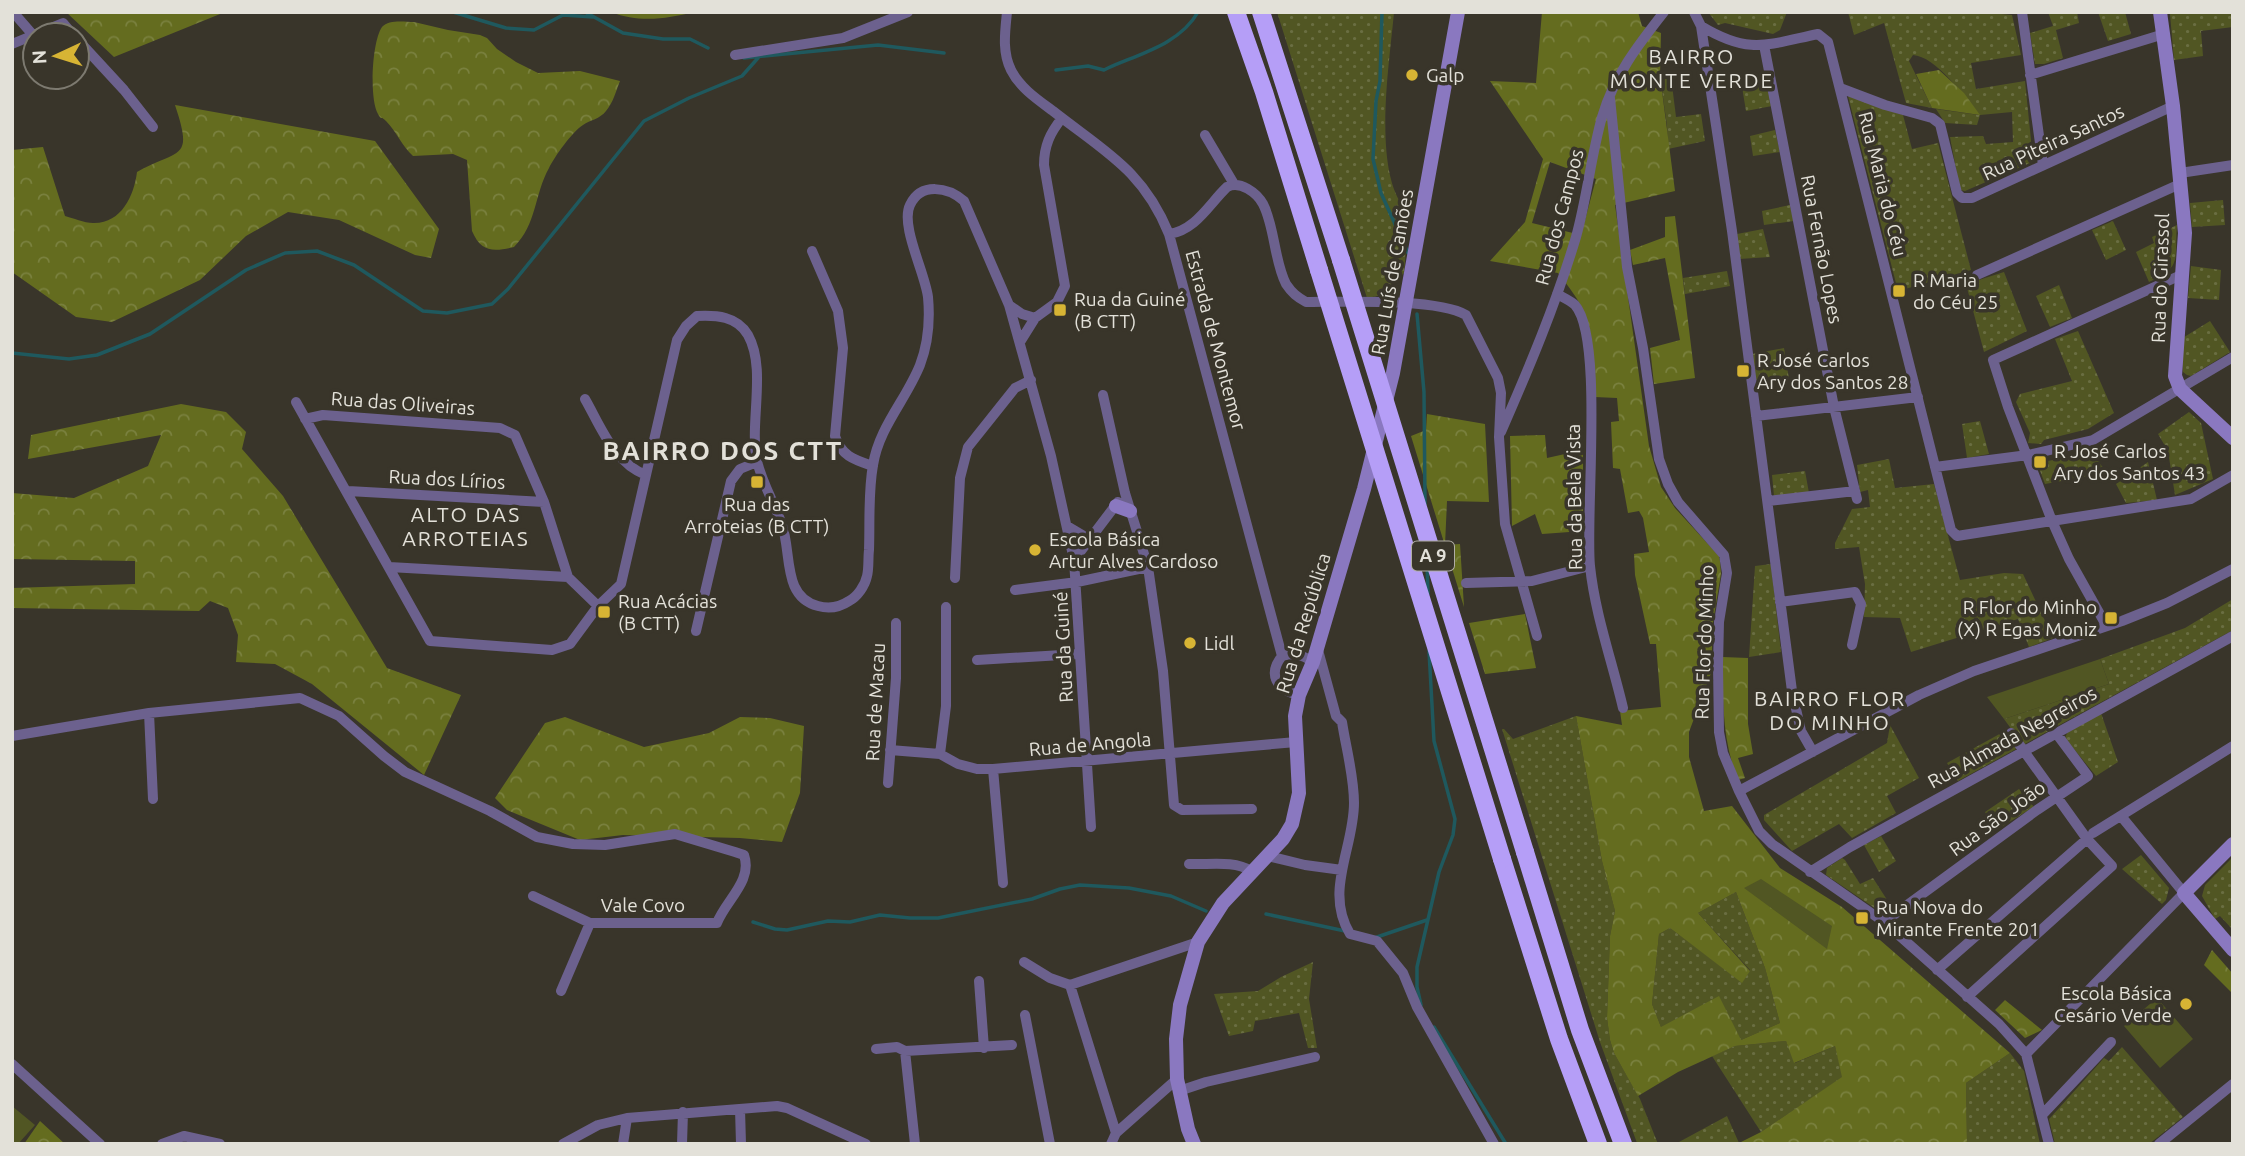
<svg xmlns="http://www.w3.org/2000/svg" width="2245" height="1156" viewBox="0 0 2245 1156" font-family="Ubuntu,sans-serif">
	<style>
		.grass { fill: url(#grass-dots) }
		.forest { fill: url(#forest-crowns); fill-rule: evenodd }
		.garden { fill: #515623 }
		.lines { fill: none; stroke-linecap: round; stroke-linejoin: round }
		.stream { stroke: #1f595e; stroke-width: 3.5 }
		.street { stroke: #6c618e; stroke-width: 10 }
		.secondary { stroke: #8a78c0; stroke-width: 14 }
		.highway { stroke: #b59ef7; stroke-width: 18 }
		.highway-bridge { stroke: #b59ef7; stroke-width: 18 }
		.poi-dot { fill: #d7b434; stroke: #39352a; stroke-width: 2.5 }
		.labels { text-anchor: middle; stroke-width: 7; stroke-linejoin: round; paint-order: stroke }
		.shield { fill: #39352a; stroke: #b0ada4; stroke-width: 2 }
		.shield-label { font-size: 18px; font-weight: bold; fill: #e3e1d9 }
		.poi-label { font-size: 19px; fill: #e3e1d9; stroke: #39352a; text-anchor: start }
		.street-label { font-size: 19px; fill: #e3e1d9; stroke: #39352a }
		.neighbourhood-label { font-size: 21px; letter-spacing: 2px; fill: #e3e1d9; stroke: #39352a }
		.district-label { font-size: 26px; font-weight: bold; letter-spacing: 2px; fill: #e3e1d9; stroke: #39352a }
	</style>
	<defs>
		<pattern id="grass-dots" width="8" height="8" patternUnits="userSpaceOnUse" patternTransform="scale(1.75)"><rect width="8" height="8" fill="#515623"/><path d="M2 2h.1M6 6h.1" fill="none" stroke="#6a6e42" stroke-width="1.8" stroke-linecap="round"/></pattern>
		<pattern id="forest-crowns" width="20" height="18" patternUnits="userSpaceOnUse" patternTransform="scale(1.75)"><rect width="20" height="18" fill="#646c1f"/><path d="M2 6a3 3 0 1 1 6 0M12 15a3 3 0 1 1 6 0" fill="none" stroke="#7a813f"/></pattern>
	</defs>
	<rect width="100%" height="100%" fill="#39352a"/>
	<path class="grass" d="M1277 12H1394C1390 61 1370 178 1409 213L1404 273 1382 295 1367 298Z
		M1708 12H1787L1780 30 1773 34 1725 23 1718 25Z
		M1848 12H1981L2012 15 2021 55 1971 63 1976 89 2025 81 2033 160 2030 163 1965 191 1960 190 1950 137 1983 136 1986 144 2013 142 2012 112 1980 115 1977 125 1945 123 1936 109 1979 115C1966 97 1935 56 1913 55L1909 61 1932 108 1906 103 1884 23 1854 35Z
		M2048 12H2077L2079 23 2056 30 2063 58 2044 64H2035L2030 33 2053 26Z
		M2098 12H2125L2131 34 2108 41Z
		M2181 12H2233V27L2201 31 2203 56 2174 60 2170 14Z
		M1660 76 1671 77 1676 117 1701 114 1705 141 1668 149 1667 126Z
		M1767 85 1772 106 1746 111 1742 87Z
		M1848 96 1903 115 1912 149 1938 143 1971 270 1898 291Z
		M1775 130 1780 152 1753 156 1750 136Z
		M2223 200 2225 225 2192 227 2190 203Z
		M1790 205 1794 221 1764 225 1762 211Z
		M2113 221 2126 250 2106 260 2092 230Z
		M2177 225C2174 259 2183 267 2149 282L2136 252 2154 243 2152 237Z
		M1763 229 1770 257 1739 259 1737 234Z
		M2191 266 2221 270 2219 300 2188 298Z
		M1727 271 1730 286 1685 294 1683 278Z
		M2004 272 2027 331 1984 352 1966 284Z
		M2059 285 2072 318 2050 327 2036 296Z
		M2210 321 2230 352 2191 376 2187 375 2183 372 2181 339Z
		M2078 331 2114 413 2088 429 2044 440 2041 444 2028 443 2030 433 2016 402 2020 394 2072 381 2055 339Z
		M1784 348 1789 379 1755 380 1752 354Z
		M2189 412 2201 423 2213 479 2175 495 2168 451 2158 434Z
		M1980 421 1989 454 1967 458 1962 424Z
		M2092 453 2107 473 2045 484 2039 468 2042 462Z
		M1889 459 1895 488 1934 484 1960 580 2004 573 2023 574 2053 638 2029 647 2018 619 1911 652 1900 618 1864 617 1865 584 1859 547 1835 549V543L1852 509 1870 507 1868 490 1860 492 1857 465Z
		M2148 462 2157 500 2126 503 2116 484Z
		M1805 471 1809 493 1774 496 1772 475Z
		M1771 564 1781 652 1749 657 1755 566Z
		M2233 599V630L2023 745 2004 719 2109 684 2100 659 2185 628Z
		M2101 713 2118 762 2096 776 2065 738 2068 731Z
		M1576 716 1602 861 1615 911 1610 936 1607 1018 1610 1040 1614 1053 1640 1099 1658 1144 1637 1143 1600 1042 1502 729H1504L1513 739Z
		M1890 725 1919 778 1887 796 1896 813 1852 838 1839 824 1792 851 1764 820V815L1887 743Z
		M2005 731 2016 749 1958 781 1947 763Z
		M2019 789 2034 807 1996 830 1985 812Z
		M1881 836 1896 861 1879 872 1864 845Z
		M2141 855 2169 888 2166 900 2162 904 2122 869Z
		M2233 857V930L2220 916 2215 919 2202 896 2205 885Z
		M1842 858 1845 860 1860 884 1873 878 1891 906 1879 911 1826 875 1827 868Z
		M1736 892 1765 968 1780 1023 1741 1040 1661 1027 1652 1004 1659 934 1670 928 1742 982 1750 970 1698 913Z
		M1313 962 1309 999 1317 1048H1308L1299 1013 1255 1021 1253 1031 1229 1036 1214 994 1258 991 1281 977Z
		M1786 1041 1795 1063 1835 1046 1843 1077 1761 1132 1712 1056 1735 1046Z
		M2122 1047 2183 1117 2149 1144H2055L2049 1119 2051 1117 2104 1058 2109 1061Z
		M2010 1053 2024 1071 2040 1144H1967L1966 1083Z
		M1727 1116 1739 1143 1677 1144 1679 1142Z"/>
	<path class="forest" d="M66 12H225L114 57Z
		M611 12H694C666 19 639 23 611 12Z
		M1542 12H1638L1642 26 1661 33 1660 76 1675 191 1615 205 1649 446 1661 487 1675 508 1719 556 1720 561 1721 574 1713 622 1711 673 1689 732V757L1704 811 1732 806 1780 868 1842 907 2010 1053 1966 1083 1967 1144H1737L1761 1132 1842 1077 1835 1046 1794 1063 1786 1041 1735 1046 1678 1072 1638 1096 1614 1053 1610 1040 1607 1018 1610 936 1615 911 1602 861 1576 716 1622 725 1620 711 1661 707 1656 644H1650L1635 575 1634 554 1649 552 1643 518 1639 511 1628 513 1620 469 1613 468 1611 422 1619 421 1617 398 1595 397C1593 373 1594 337 1585 315 1579 299 1568 286 1558 273L1490 261 1525 222 1543 159 1490 81 1536 83ZM1550 162 1596 179 1581 235 1532 223ZM1736 892 1765 968 1780 1023 1741 1040 1719 996 1661 1027 1652 1004 1659 934 1670 928 1742 983 1750 971 1698 913Z
		M414 22 448 30 480 35 487 38 497 49 516 62 538 73 580 71 620 81C616 91 613 103 606 111 600 119 590 120 583 125 572 132 555 156 549 168 534 195 537 224 514 247 493 252 481 252 472 231L467 160 453 154 413 156C402 146 396 131 386 121 380 115 382 121 378 114 369 99 372 41 382 27 389 19 405 22 414 22Z
		M1939 70 1964 93 1980 115 1932 108 1916 74Z
		M175 105 375 141 439 229 431 258 415 255 339 220 288 212 246 236 200 280 112 322 76 317 12 272V150L43 147 65 216C73 218 84 223 93 223 121 224 134 196 137 172 179 148 194 162 175 105Z
		M1675 216 1695 378 1654 384 1650 348 1680 340 1665 258 1633 265 1630 250 1665 237V217Z
		M181 404 226 412 246 432 242 449 283 496 387 668 461 695 424 775 312 684 275 664 236 662 238 635 228 608 210 601 199 611 12 608V588L135 584V561L12 559V493L74 498 148 466 161 435 28 459 31 435Z
		M1427 414 1485 424 1489 502 1447 501 1445 545 1460 544 1464 607 1411 436 1426 430Z
		M1545 435 1547 458 1583 450V531L1542 534 1535 514 1512 526 1510 436Z
		M1525 614 1536 668 1485 674 1469 623Z
		M1722 657 1748 658V724L1753 754 1738 758 1745 778 1738 780C1722 741 1723 700 1722 657Z
		M565 717 644 747 709 733 740 717 770 718 804 726 800 793 782 842 740 838 623 835 580 840 507 810 495 798 545 723Z
		M2212 950 2233 974V994L2204 965Z
		M2005 1000 2042 1030 2025 1038 1995 1010Z
		M40 1121 65 1144H24Z"/>
	<path class="garden" d="M2100 659 2109 684 2004 719 1987 697Z
		M1761 879 1832 926 1827 949 1744 888Z
		M2157 998 2193 1039 2160 1068 2124 1026Z
		M12 1106 35 1125 18 1144H12Z"/>
	<g class="lines">
		<path class="stream" d="M453 12 506 28 534 30 563 15 593 17
			M585 12 623 33 663 39H690L708 48
			M1382 12 1380 81 1376 101 1373 159 1381 193 1408 253
			M744 58 878 45 944 53
			M1056 70 1088 66 1104 70 1108 68C1139 54 1180 44 1198 12
			M1417 314 1424 392 1425 504
			M12 353 69 359 97 355 150 334 246 270 285 253 317 251 354 265 423 311 447 313 492 304 508 289 644 121 689 98 742 76 758 58
			M1427 564 1428 594
			M1266 914 1345 931
			M753 922 775 929 787 930 828 921 850 922 880 915 910 918H938L1032 899 1060 889 1080 885 1129 888 1171 896 1206 911
			M1377 937 1427 920
			M1421 1005 1417 987V967L1439 872 1453 835 1455 819 1434 741 1429 651
			M1434 1027 1506 1144"/>
		<path class="street" d="M13 12 33 35
			M1007 12C1005 32 1002 52 1011 70 1020 88 1038 100 1053 111 1105 152 1143 170 1169 234L1282 656
			M1694 12 1701 26 1732 231 1792 691 1801 731 1813 752
			M2022 12 2043 165
			M1701 26C1749 55 1766 45 1818 34L1828 42 1951 530 1957 536 2191 499 2233 475
			M77 39 124 90 153 127
			M12 44 63 23 73 35
			M1764 45 1834 407 1857 499
			M735 55 843 38 908 12
			M2030 75 2164 34
			M1840 88 1885 105 1932 118 1940 124 1957 193 1962 198H1972L2173 106
			M1610 98 1627 267 1643 348 1659 459 1668 484 1678 502 1724 555 1727 573 1719 622 1718 665 1719 732 1723 753 1739 791 1759 831 1772 844 1884 922 1999 1024 2026 1054 2049 1144
			M1205 135 1234 184
			M2180 173 2233 165
			M1169 234C1196 230 1209 204 1227 187 1240 180 1257 193 1263 204 1275 227 1274 261 1286 284 1292 293 1297 297 1306 302 1342 302 1438 298 1466 315L1498 378 1501 393 1499 437 1505 524 1537 636
			M812 251 838 311 843 348 835 436C841 456 855 460 873 466
			M1977 275 2180 184
			M1557 294C1562 297 1571 301 1575 305 1604 338 1585 515 1590 566 1595 614 1612 661 1623 708
			M1009 305 1051 456 1074 560 1091 827
			M1020 342 1035 318
			M1103 395 1125 493 1148 567 1163 671 1174 805 1182 810 1252 809
			M585 399C601 427 614 463 646 475
			M296 402 430 641 552 650 570 644 598 606 621 584 677 340 686 326 697 316C716 315 737 316 748 335 767 369 749 423 757 461 762 483 775 504 782 525 792 553 782 597 818 606 829 609 840 607 849 601 857 597 865 586 867 576 869 569 868 558 869 550 870 522 868 493 873 465 879 427 906 400 920 365 928 344 930 319 928 297 925 273 900 225 910 205 921 182 948 187 964 201L1009 305 1022 314 1035 318 1057 302 1065 286 1044 165C1044 146 1050 133 1062 118
			M1756 416 1918 397
			M305 419 323 415 500 428 515 435 544 502 568 577 598 606
			M1501 432C1529 368 1556 304 1576 237 1587 198 1591 156 1602 117 1614 76 1638 45 1664 12
			M1935 467 2028 455 2093 440 2233 357
			M348 491 544 502
			M1768 501 1855 491
			M1067 526 1089 539
			M1074 560 1118 502
			M389 567 568 577
			M955 578 960 478 968 447 1015 388 1031 380
			M1466 583 1532 581 1590 566
			M1015 590 1077 582 1148 567
			M1780 602 1855 592 1861 604 1852 645
			M2106 625 2069 559 2052 521 2008 407 1993 360 2181 275
			M696 631 731 481 740 469 757 462
			M1318 650 1336 716 1342 722C1346 748 1354 776 1354 803 1354 848 1324 891 1350 934L1377 941 1403 973 1417 1007 1494 1144
			M977 660 1079 654
			M1299 695C1277 690 1267 675 1282 656 1295 653 1301 654 1313 662
			M149 713 153 799
			M2011 733 2087 839
			M12 736 149 713 300 698 339 716 384 756 405 772 490 811 537 837 573 844 605 845 675 834 735 852 744 855C753 881 726 900 717 923H590L533 896
			M890 750 940 754 958 764 977 769H993L1296 742
			M940 754 946 706V607
			M993 769 1003 883
			M888 783 896 678V623
			M1739 791 1919 695 1974 671 2122 621 2167 603 2233 569
			M2093 833 2233 746
			M1268 856 1305 865 1342 870
			M1189 864C1209 865 1234 860 1251 871
			M1810 872 1850 847 2233 636
			M1884 922 2037 810 2088 776 2056 733
			M1024 962 1050 978 1070 985 1198 942
			M1937 970 2087 839 2112 866 1967 997
			M979 981 984 1048
			M1070 985 1116 1133
			M561 991 590 923
			M1025 1015 1050 1144
			M876 1049 897 1047 905 1051 1012 1045
			M905 1051 915 1144
			M2026 1054 2184 893 2121 816
			M12 1064 100 1144
			M1179 1091 1206 1082 1315 1057
			M740 1109 741 1144
			M2042 1115 2111 1042
			M162 1144 184 1136 220 1144
			M563 1144 598 1125 627 1118 777 1106 787 1108 866 1144
			M623 1144 627 1118
			M682 1144 683 1112
			M1111 1144 1116 1133 1177 1079
			M2159 1144 2233 1084"/>
		<path class="secondary" d="M2160 12 2173 106 2185 233 2175 376 2180 389 2233 438
			M1116 506 1130 511
			M2233 844 2184 893 2233 950
			M1194 1144 1188 1129 1177 1079 1176 1039 1180 1005 1198 942 1223 903 1283 839 1292 824 1299 793 1295 716 1299 695 1313 662 1364 489 1393 373 1458 12"/>
		<path class="highway" d="M1236 12 1264 92 1319 270
			M1261 12 1341 260
			M1525 852 1580 1030 1623 1144
			M1502 859 1559 1039 1598 1144"/>
		<path class="highway-bridge" d="M1341 260 1525 852
			M1319 270 1502 859"/>
	</g>
	<g class="poi-dot">
		<circle cx="1412" cy="75" r="7"/>
		<rect x="1892" y="284" width="14" height="14" rx="3.5"/>
		<rect x="1053" y="303" width="14" height="14" rx="3.5"/>
		<rect x="1736" y="364" width="14" height="14" rx="3.5"/>
		<rect x="2033" y="455" width="14" height="14" rx="3.5"/>
		<rect x="750" y="475" width="14" height="14" rx="3.5"/>
		<circle cx="1035" cy="550" r="7"/>
		<rect x="597" y="605" width="14" height="14" rx="3.5"/>
		<rect x="2104" y="611" width="14" height="14" rx="3.5"/>
		<circle cx="1190" cy="643" r="7"/>
		<rect x="1855" y="911" width="14" height="14" rx="3.5"/>
		<circle cx="2186" cy="1004" r="7"/>
	</g>
	<g class="labels">
		<rect class="shield" x="1412" y="541.5" width="42" height="29" rx="5"/>
		<g class="shield-label">
			<text x="1433" y="562">A 9</text>
		</g>
		<g class="poi-label">
			<text x="1426" y="82">Galp</text>
			<text x="1913" y="287">R Maria<tspan x="1913" dy="22">do Céu 25</tspan></text>
			<text x="1074" y="306">Rua da Guiné<tspan x="1074" dy="22">(B CTT)</tspan></text>
			<text x="1757" y="367">R José Carlos<tspan x="1757" dy="22">Ary dos Santos 28</tspan></text>
			<text x="2054" y="458">R José Carlos<tspan x="2054" dy="22">Ary dos Santos 43</tspan></text>
			<text x="757" y="511" text-anchor="middle">Rua das<tspan x="757" dy="22">Arroteias (B CTT)</tspan></text>
			<text x="1049" y="546">Escola Básica<tspan x="1049" dy="22">Artur Alves Cardoso</tspan></text>
			<text x="618" y="608">Rua Acácias<tspan x="618" dy="22">(B CTT)</tspan></text>
			<text x="2097" y="614" text-anchor="end">R Flor do Minho<tspan x="2097" dy="22">(X) R Egas Moniz</tspan></text>
			<text x="1204" y="650">Lidl</text>
			<text x="1876" y="914">Rua Nova do<tspan x="1876" dy="22">Mirante Frente 201</tspan></text>
			<text x="2172" y="1000" text-anchor="end">Escola Básica<tspan x="2172" dy="22">Cesário Verde</tspan></text>
		</g>
		<g class="street-label">
			<text transform="translate(2053 142) rotate(-25)" y="7">Rua Piteira Santos</text>
			<text transform="translate(1883 184) rotate(76)" y="7">Rua Maria do Céu</text>
			<text transform="translate(1559 217) rotate(-75)" y="7">Rua dos Campos</text>
			<text transform="translate(1822 249) rotate(79)" y="7">Rua Fernão Lopes</text>
			<text transform="translate(1392 272) rotate(-80)" y="7">Rua Luís de Camões</text>
			<text transform="translate(2160 278) rotate(-88)" y="7">Rua do Girassol</text>
			<text transform="translate(1216 340) rotate(75)" y="7">Estrada de Montemor</text>
			<text transform="translate(403 403) rotate(4)" y="7">Rua das Oliveiras</text>
			<text transform="translate(447 479) rotate(3)" y="7">Rua dos Lírios</text>
			<text transform="translate(1574 497) rotate(-91)" y="7">Rua da Bela Vista</text>
			<text transform="translate(1303 623) rotate(-73)" y="7">Rua da República</text>
			<text transform="translate(1704 642) rotate(-88)" y="7">Rua Flor do Minho</text>
			<text transform="translate(1063 647) rotate(-93)" y="7">Rua da Guiné</text>
			<text transform="translate(875 702) rotate(-87)" y="7">Rua de Macau</text>
			<text transform="translate(2012 737) rotate(-29)" y="7">Rua Almada Negreiros</text>
			<text transform="translate(1090 744) rotate(-5)" y="7">Rua de Angola</text>
			<text transform="translate(1997 818) rotate(-36)" y="7">Rua São João</text>
			<text x="643" y="912">Vale Covo</text>
		</g>
		<g class="neighbourhood-label">
			<text x="1692" y="64">BAIRRO<tspan x="1692" dy="24">MONTE VERDE</tspan></text>
			<text x="466" y="522">ALTO DAS<tspan x="466" dy="24">ARROTEIAS</tspan></text>
			<text x="1830" y="706">BAIRRO FLOR<tspan x="1830" dy="24">DO MINHO</tspan></text>
		</g>
		<g class="district-label">
			<text x="723" y="460">BAIRRO DOS CTT</text>
		</g>
	</g>
	<rect width="2245" height="1156" fill="none" stroke="#e3e1d9" stroke-width="28"/>
	<g transform="translate(56 56) rotate(266)"><circle r="33" fill="#39352a" stroke="#7d7a70" stroke-width="2"/>
	<path d="M0-5L12 26L0 18L-12 26Z" fill="#d7b434"/>
	<text y="-10" font-size="19" font-weight="bold" text-anchor="middle" fill="#e3e1d9">N</text>
	</g>
</svg>
